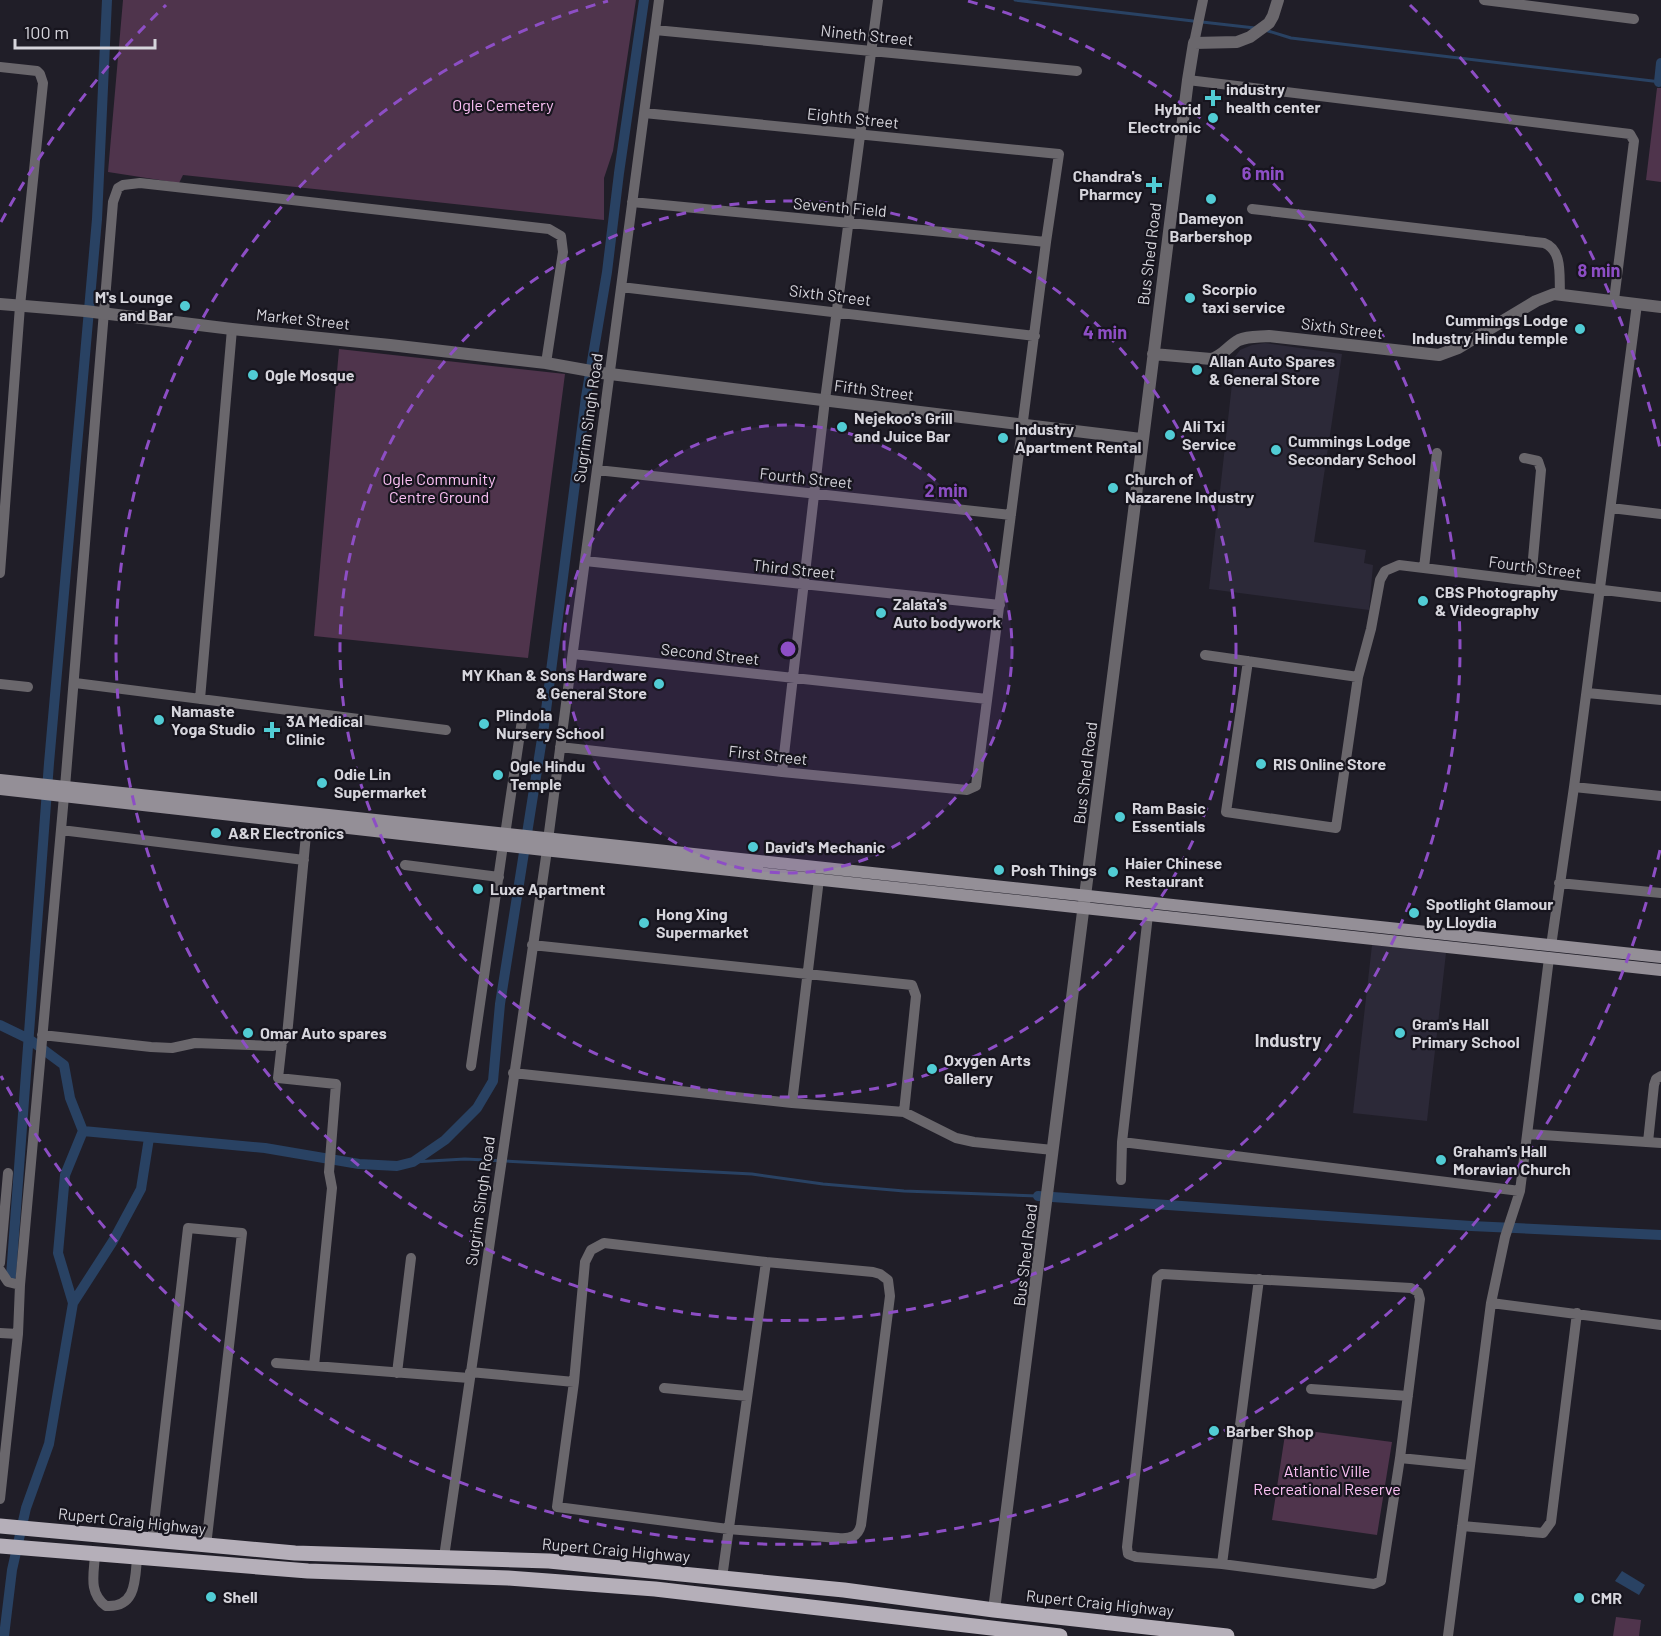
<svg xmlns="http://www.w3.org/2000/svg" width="1661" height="1636" viewBox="0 0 1661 1636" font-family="Barlow,sans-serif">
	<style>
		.built { fill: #2c2938 }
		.green { fill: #4f344c }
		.water { fill: #294263 }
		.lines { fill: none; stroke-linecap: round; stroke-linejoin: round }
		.stream { stroke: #294263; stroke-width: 3 }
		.canal { stroke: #294263; stroke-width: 10 }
		.minor { stroke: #6a676c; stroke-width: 10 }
		.tertiary { stroke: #6a676c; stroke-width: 12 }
		.secondary { stroke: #948f97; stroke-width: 12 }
		.primary { stroke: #b5afb9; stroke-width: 15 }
		.ring { fill: none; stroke: #8d4ec5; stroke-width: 3; stroke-dasharray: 10 8 }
		.poi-dot { fill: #51ccd4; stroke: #17151e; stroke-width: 2 }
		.labels { text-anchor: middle; stroke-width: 4.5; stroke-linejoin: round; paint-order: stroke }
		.street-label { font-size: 16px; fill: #d6d5dc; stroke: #17151e }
		.poi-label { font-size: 16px; font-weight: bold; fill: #d6d5dc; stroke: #17151e; text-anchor: start }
		.park-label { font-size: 16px; fill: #fcc1f5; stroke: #17151e }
		.neighbourhood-label { font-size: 18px; font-weight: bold; fill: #d6d5dc; stroke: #17151e }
		.centre { fill: #8d4ec5; stroke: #17151e; stroke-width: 3 }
		.ring-label { font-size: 18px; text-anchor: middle; font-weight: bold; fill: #8d4ec5; stroke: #17151e; stroke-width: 4.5; stroke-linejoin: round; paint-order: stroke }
	</style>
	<rect width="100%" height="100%" fill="#201e28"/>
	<path class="built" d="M1265 343 1342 354 1314 542 1366 550 1364 563 1373 565 1369 610 1209 589 1235 357 1240 350 1252 345Z
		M1372 945 1446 953 1427 1121 1353 1113Z"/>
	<path class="green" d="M123 0H636L613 151 604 178V220L183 175 179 183 108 172Z
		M1657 88H1661V182L1646 180Z
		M339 349 565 374 528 658 314 636Z
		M1286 1428 1392 1442 1377 1535 1272 1520Z
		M1616 1617 1641 1620 1639 1636H1613Z"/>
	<path class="water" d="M1622 1571 1645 1585 1639 1595 1615 1581Z"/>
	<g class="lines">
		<path class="stream" d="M1015 0 1193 21
			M1202 22 1255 28
			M1265 30 1291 38 1661 82
			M413 1162 465 1159 752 1174 823 1184 904 1191 1038 1196"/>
		<path class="canal" d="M1659 82 1661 63
			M0 1025 29 1039 64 1065 70 1098 83 1131 65 1175 58 1253 73 1303
			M83 1131 265 1148 359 1164 397 1166 413 1162 445 1140 477 1108 493 1081 500 1004 544 726 586 397 607 272 619 173 644 0
			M1038 1196 1471 1226 1661 1235
			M11 1276 49 763 97 219 107 0
			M4 1636 12 1570 26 1508 49 1444 73 1303 113 1241 141 1189 149 1138"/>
		<path class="minor" d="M1484 0 1634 19
			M655 30 1077 71
			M1194 43 1203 0
			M0 67 37 71 40 74 43 83 20 306 0 573
			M1188 80 1630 134 1634 141 1614 300
			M632 202 1046 242
			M1252 209 1544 243C1563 250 1559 276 1560 293
			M621 287 1035 336
			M1524 458 1538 461 1541 470 1531 581
			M597 470 1011 515
			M1611 508 1661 514
			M585 561 1000 605
			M1424 568 1437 453
			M573 654 987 699
			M1205 655 1358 677
			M1248 661 1226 812 1336 828 1358 677 1371 629 1380 580 1385 571 1399 565 1661 597
			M75 683 446 730
			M0 684 28 687
			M1587 693 1661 700
			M200 699 232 329
			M560 747 782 772 967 790 976 786 1046 242 1059 154 644 113
			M782 772 825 400 878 0
			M65 787 113 202 118 188 123 185 140 183 549 229 561 236 563 252 546 363
			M1574 787 1661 796
			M61 830 304 860
			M505 835 522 720
			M548 840 659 0
			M405 865 499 877
			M1559 883 1661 893
			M532 945 912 985 916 996 904 1112
			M1551 946 1574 787 1637 304
			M42 1035 151 1047 172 1048 195 1043 273 1046 282 1042 287 1036 307 824
			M282 1042 278 1078 336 1084 329 1172 332 1188 314 1366
			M471 1066 503 845
			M513 1073 792 1103 904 1112 956 1138 974 1142 1053 1150
			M792 1103 819 879
			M1528 1134 1661 1143
			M1122 1142 1520 1191
			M1648 1142 1654 1085 1656 1079 1661 1076
			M1121 1180 1122 1142 1148 915
			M604 1243 766 1262 873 1272 880 1274 888 1280 890 1296 861 1525C858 1537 850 1539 838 1538L728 1529 557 1507 574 1382 585 1262 591 1250Z
			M0 1263 8 1173
			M0 1270 8 1282 20 1285
			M1162 1274 1411 1288 1418 1292 1420 1299 1400 1458 1381 1581 1374 1584 1222 1564 1136 1557 1128 1554 1127 1547 1157 1278Z
			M1491 1303 1661 1325
			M0 1333 18 1334
			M276 1363 469 1378
			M470 1372 574 1382
			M397 1373 411 1258
			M664 1388 747 1396
			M1311 1389 1408 1396
			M1400 1458 1469 1465
			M0 1499 18 1334 20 1285 64 796
			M1462 1526 1543 1533 1551 1522 1577 1313
			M152 1541 188 1228 242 1233 206 1546
			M95 1555C94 1573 88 1593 106 1606 136 1608 135 1581 137 1558
			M444 1557 547 850
			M1222 1564 1259 1279
			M722 1578 766 1262
			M1448 1636 1491 1303 1505 1237 1520 1191 1549 958"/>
		<path class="tertiary" d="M0 304 85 311 232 329 390 345 546 363 602 373 1141 439
			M1153 354 1211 359C1223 356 1229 345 1239 340 1248 336 1259 337 1269 336L1439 355 1458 348 1536 301 1554 294 1661 307
			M994 1610C1063 1101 1123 590 1188 80L1194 43 1237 42 1250 37 1269 23 1273 16 1278 0"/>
		<path class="secondary" d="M0 780 1661 957
			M0 789 544 850 1661 970"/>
		<path class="primary" d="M0 1526 295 1553 549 1561 844 1590 994 1610 1227 1636
			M0 1546 308 1571 508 1578 655 1589 1060 1636"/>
	</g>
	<circle cx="788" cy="649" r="224" fill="#8d4ec5" fill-opacity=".12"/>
	<g class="ring">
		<circle cx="788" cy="649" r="224"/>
		<circle cx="788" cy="649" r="448"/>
		<path d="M968 1A672 672 0 1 1 608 1"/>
		<path d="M1660 850A895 895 0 0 1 1 1076M1 222A895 895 0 0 1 166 5M1410 5A895 895 0 0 1 1660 448"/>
	</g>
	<g class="poi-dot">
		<path d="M1210 89h6v6h6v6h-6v6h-6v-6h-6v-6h6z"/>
		<circle cx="1213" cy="118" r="6"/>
		<path d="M1151 176h6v6h6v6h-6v6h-6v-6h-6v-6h6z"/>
		<circle cx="1211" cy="199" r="6"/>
		<circle cx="1190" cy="298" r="6"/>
		<circle cx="185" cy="306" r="6"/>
		<circle cx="1580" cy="329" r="6"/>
		<circle cx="1197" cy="370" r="6"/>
		<circle cx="253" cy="375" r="6"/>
		<circle cx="842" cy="427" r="6"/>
		<circle cx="1170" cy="435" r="6"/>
		<circle cx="1003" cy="438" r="6"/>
		<circle cx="1276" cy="450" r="6"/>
		<circle cx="1113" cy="488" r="6"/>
		<circle cx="1423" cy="601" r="6"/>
		<circle cx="881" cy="613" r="6"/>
		<circle cx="659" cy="684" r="6"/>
		<circle cx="159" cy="720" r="6"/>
		<circle cx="484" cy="724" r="6"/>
		<path d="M269 721h6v6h6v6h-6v6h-6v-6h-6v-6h6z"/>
		<circle cx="1261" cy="764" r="6"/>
		<circle cx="498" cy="775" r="6"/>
		<circle cx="322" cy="783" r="6"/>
		<circle cx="1120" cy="817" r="6"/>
		<circle cx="216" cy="833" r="6"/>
		<circle cx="753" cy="847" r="6"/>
		<circle cx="999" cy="870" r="6"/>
		<circle cx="1113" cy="872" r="6"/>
		<circle cx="478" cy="889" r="6"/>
		<circle cx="1414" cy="913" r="6"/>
		<circle cx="644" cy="923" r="6"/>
		<circle cx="248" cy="1033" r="6"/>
		<circle cx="1400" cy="1033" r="6"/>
		<circle cx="932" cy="1069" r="6"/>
		<circle cx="1441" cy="1160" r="6"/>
		<circle cx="1214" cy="1431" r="6"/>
		<circle cx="211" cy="1597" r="6"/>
		<circle cx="1579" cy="1598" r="6"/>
	</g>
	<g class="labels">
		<g class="street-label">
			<text transform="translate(867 35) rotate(6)" y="6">Nineth Street</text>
			<text transform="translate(853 118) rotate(6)" y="6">Eighth Street</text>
			<text transform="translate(840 207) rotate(5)" y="6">Seventh Field</text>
			<text transform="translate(1149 254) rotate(-83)" y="6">Bus Shed Road</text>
			<text transform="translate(830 295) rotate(7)" y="6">Sixth Street</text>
			<text transform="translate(303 319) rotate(6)" y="6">Market Street</text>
			<text transform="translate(1342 328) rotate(7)" y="6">Sixth Street</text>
			<text transform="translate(874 390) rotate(7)" y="6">Fifth Street</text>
			<text transform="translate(588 418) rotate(-82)" y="6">Sugrim Singh Road</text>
			<text transform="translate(806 478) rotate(6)" y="6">Fourth Street</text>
			<text transform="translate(1535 567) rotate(7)" y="6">Fourth Street</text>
			<text transform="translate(794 569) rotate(6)" y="6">Third Street</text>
			<text transform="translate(710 654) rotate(6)" y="6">Second Street</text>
			<text transform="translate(768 755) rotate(6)" y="6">First Street</text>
			<text transform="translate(1085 773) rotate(-83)" y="6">Bus Shed Road</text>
			<text transform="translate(480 1201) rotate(-82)" y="6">Sugrim Singh Road</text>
			<text transform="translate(1025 1255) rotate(-83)" y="6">Bus Shed Road</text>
			<text transform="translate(132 1521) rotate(6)" y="6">Rupert Craig Highway</text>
			<text transform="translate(616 1550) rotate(5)" y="6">Rupert Craig Highway</text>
			<text transform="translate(1100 1603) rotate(6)" y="6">Rupert Craig Highway</text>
		</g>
		<g class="poi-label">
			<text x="1226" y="95">industry<tspan x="1226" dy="18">health center</tspan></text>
			<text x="1201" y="115" text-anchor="end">Hybrid<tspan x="1201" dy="18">Electronic</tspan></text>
			<text x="1142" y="182" text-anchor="end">Chandra's<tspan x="1142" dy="18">Pharmcy</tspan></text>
			<text x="1211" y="224" text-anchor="middle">Dameyon<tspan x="1211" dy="18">Barbershop</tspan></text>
			<text x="1202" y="295">Scorpio<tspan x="1202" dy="18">taxi service</tspan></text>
			<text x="173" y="303" text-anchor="end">M's Lounge<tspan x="173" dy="18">and Bar</tspan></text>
			<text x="1568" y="326" text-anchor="end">Cummings Lodge<tspan x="1568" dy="18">Industry Hindu temple</tspan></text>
			<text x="1209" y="367">Allan Auto Spares<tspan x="1209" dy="18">&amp; General Store</tspan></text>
			<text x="265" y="381">Ogle Mosque</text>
			<text x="854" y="424">Nejekoo's Grill<tspan x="854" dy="18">and Juice Bar</tspan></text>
			<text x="1182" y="432">Ali Txi<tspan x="1182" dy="18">Service</tspan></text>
			<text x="1015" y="435">Industry<tspan x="1015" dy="18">Apartment Rental</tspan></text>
			<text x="1288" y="447">Cummings Lodge<tspan x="1288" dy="18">Secondary School</tspan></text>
			<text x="1125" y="485">Church of<tspan x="1125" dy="18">Nazarene Industry</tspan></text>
			<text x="1435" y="598">CBS Photography<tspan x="1435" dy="18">&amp; Videography</tspan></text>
			<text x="893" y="610">Zalata's<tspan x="893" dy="18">Auto bodywork</tspan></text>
			<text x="647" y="681" text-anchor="end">MY Khan &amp; Sons Hardware<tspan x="647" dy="18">&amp; General Store</tspan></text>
			<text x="171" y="717">Namaste<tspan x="171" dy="18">Yoga Studio</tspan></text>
			<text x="496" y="721">Plindola<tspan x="496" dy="18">Nursery School</tspan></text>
			<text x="286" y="727">3A Medical<tspan x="286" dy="18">Clinic</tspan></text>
			<text x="1273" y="770">RIS Online Store</text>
			<text x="510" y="772">Ogle Hindu<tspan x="510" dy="18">Temple</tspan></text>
			<text x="334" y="780">Odie Lin<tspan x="334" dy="18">Supermarket</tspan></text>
			<text x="1132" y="814">Ram Basic<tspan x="1132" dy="18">Essentials</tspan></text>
			<text x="228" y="839">A&amp;R Electronics</text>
			<text x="765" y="853">David's Mechanic</text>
			<text x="1125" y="869">Haier Chinese<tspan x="1125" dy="18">Restaurant</tspan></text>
			<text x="1011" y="876">Posh Things</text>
			<text x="490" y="895">Luxe Apartment</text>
			<text x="1426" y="910">Spotlight Glamour<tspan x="1426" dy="18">by Lloydia</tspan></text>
			<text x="656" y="920">Hong Xing<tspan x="656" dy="18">Supermarket</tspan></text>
			<text x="1412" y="1030">Gram's Hall<tspan x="1412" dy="18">Primary School</tspan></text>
			<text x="260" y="1039">Omar Auto spares</text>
			<text x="944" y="1066">Oxygen Arts<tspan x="944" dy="18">Gallery</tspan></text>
			<text x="1453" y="1157">Graham's Hall<tspan x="1453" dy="18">Moravian Church</tspan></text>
			<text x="1226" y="1437">Barber Shop</text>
			<text x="223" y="1603">Shell</text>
			<text x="1591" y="1604">CMR</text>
		</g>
		<g class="park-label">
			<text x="503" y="111">Ogle Cemetery</text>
			<text x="439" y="485">Ogle Community<tspan x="439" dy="18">Centre Ground</tspan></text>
			<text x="1327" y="1477">Atlantic Ville<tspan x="1327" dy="18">Recreational Reserve</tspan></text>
		</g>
		<g class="neighbourhood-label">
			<text x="1288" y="1047">Industry</text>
		</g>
	</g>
	<circle cx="788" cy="649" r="9" class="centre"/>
	<g class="ring-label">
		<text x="1263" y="180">6 min</text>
		<text x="1599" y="277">8 min</text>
		<text x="1105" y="339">4 min</text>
		<text x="946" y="497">2 min</text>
	</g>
	<path d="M15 39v9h140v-9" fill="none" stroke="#d6d5dc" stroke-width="3"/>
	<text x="24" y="39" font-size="18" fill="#d6d5dc" stroke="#17151e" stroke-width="4.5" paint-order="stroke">100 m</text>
</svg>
